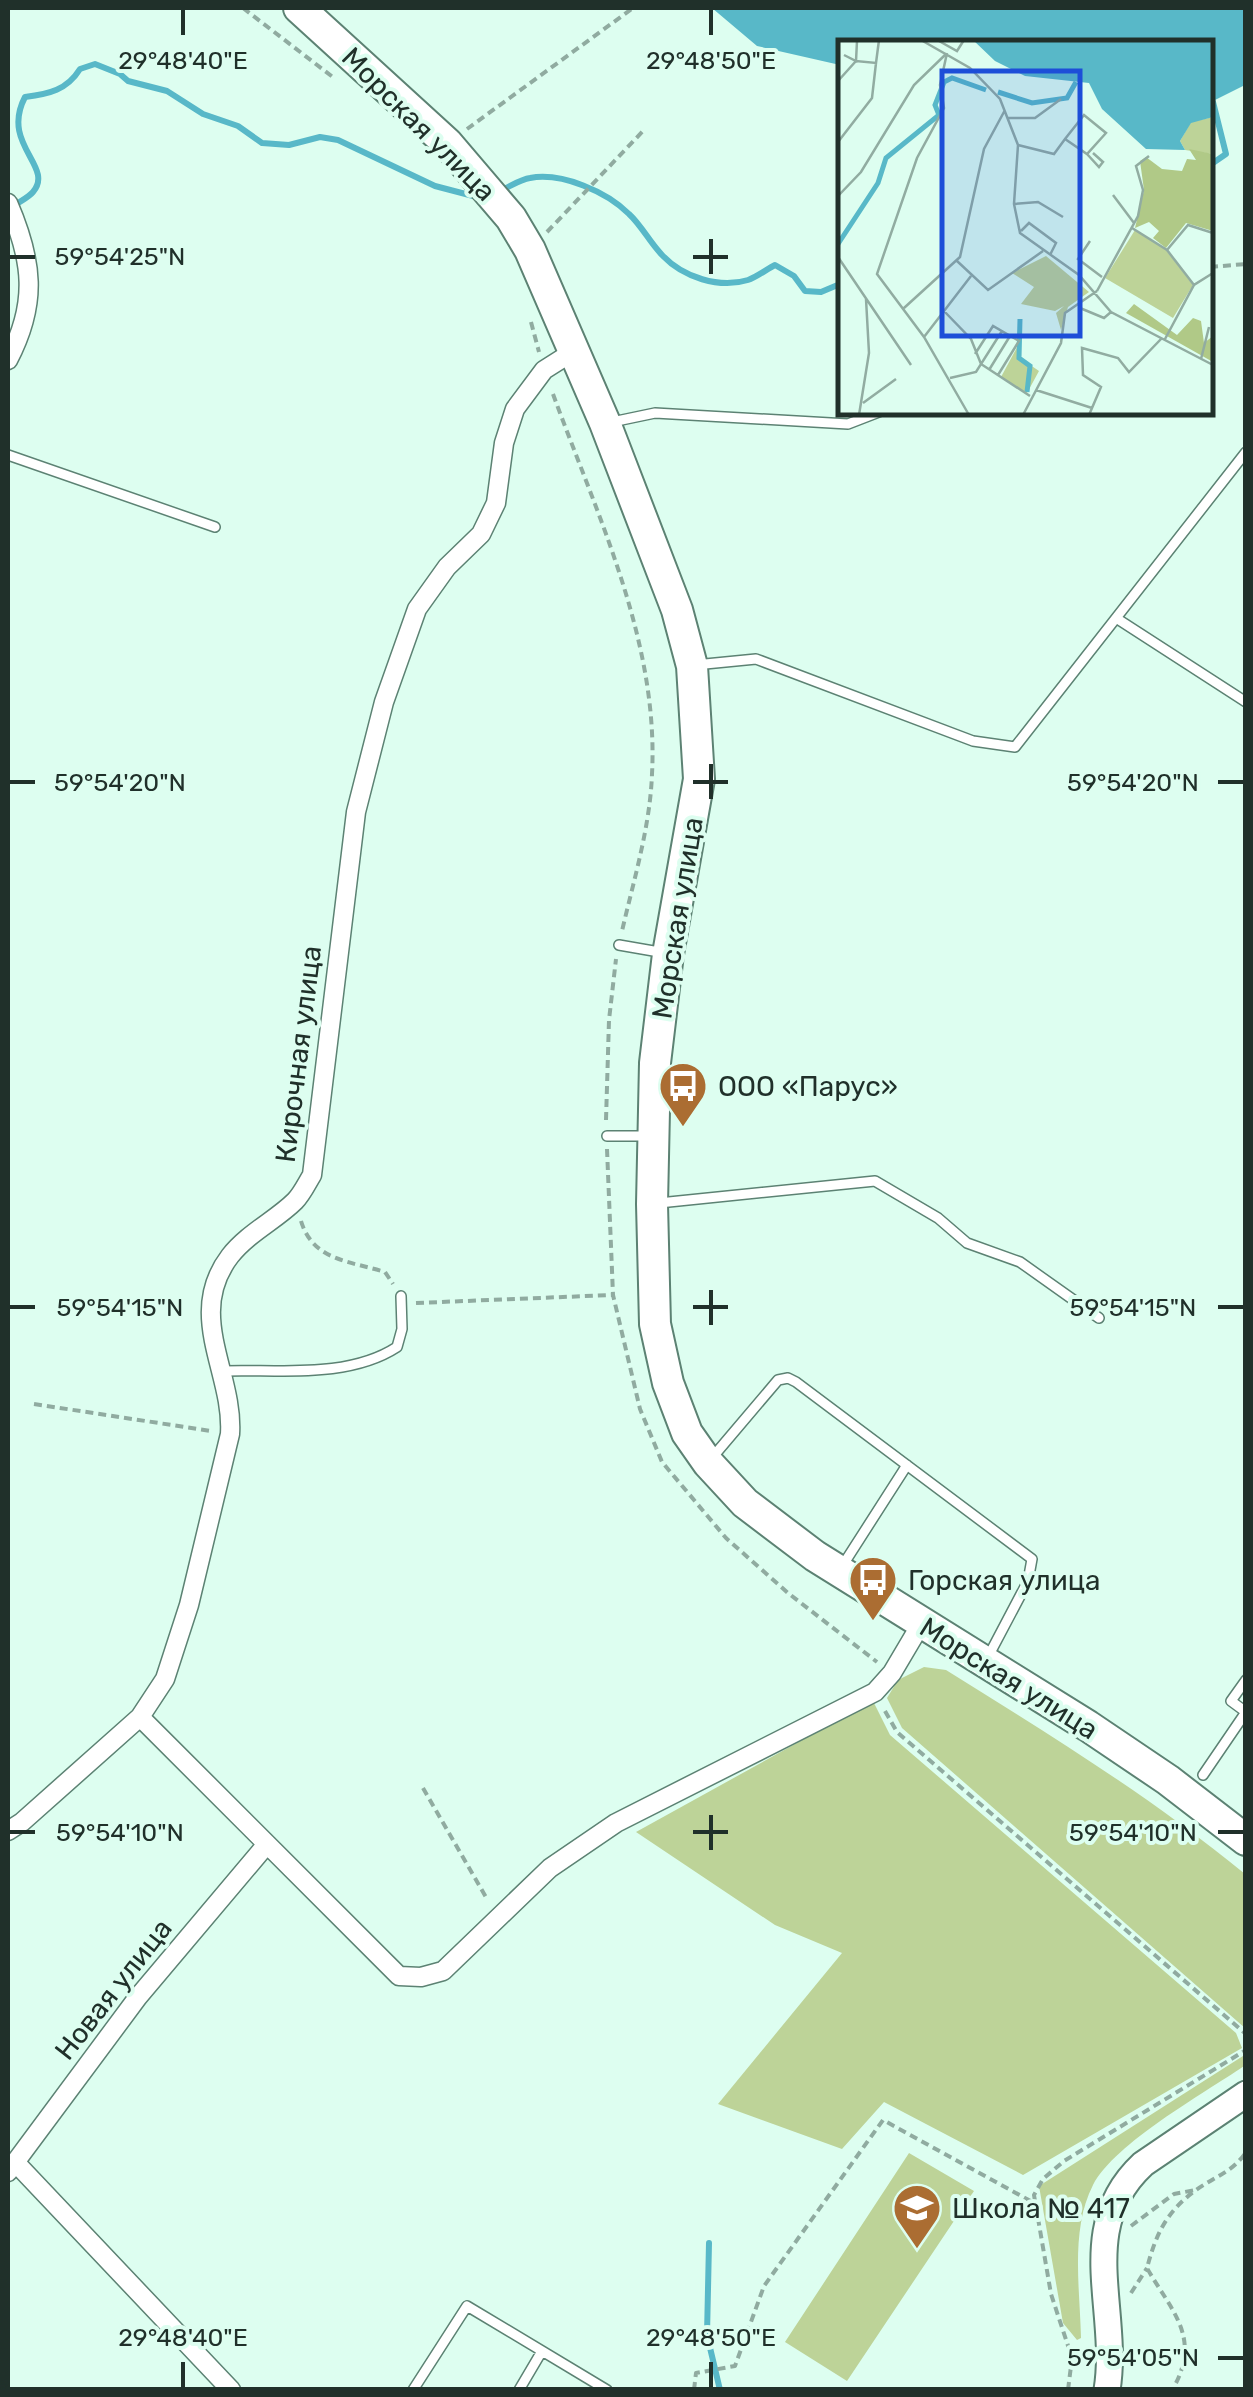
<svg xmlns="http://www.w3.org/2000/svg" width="1253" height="2397" viewBox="0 0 1253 2397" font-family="Rubik,sans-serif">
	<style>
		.green { fill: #bdd398 }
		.water { fill: #58b8c8 }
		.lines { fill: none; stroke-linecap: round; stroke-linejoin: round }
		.stream { stroke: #58b8c8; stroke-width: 6 }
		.service-casing { stroke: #5c8273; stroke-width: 12 }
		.minor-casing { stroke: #5c8273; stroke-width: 21 }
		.secondary-casing { stroke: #5c8273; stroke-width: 29 }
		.primary-casing { stroke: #5c8273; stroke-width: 34 }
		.path { stroke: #90aba0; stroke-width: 4; stroke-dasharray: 8 5; stroke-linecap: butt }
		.service { stroke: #fff; stroke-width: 9 }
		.minor { stroke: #fff; stroke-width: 18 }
		.secondary { stroke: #fff; stroke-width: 25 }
		.primary { stroke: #fff; stroke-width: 30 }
		.ticks { fill: none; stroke: #20302a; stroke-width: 4 }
		.labels { text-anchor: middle; stroke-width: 8; stroke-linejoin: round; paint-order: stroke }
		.street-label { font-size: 28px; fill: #20302a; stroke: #ddfef0 }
		.poi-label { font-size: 28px; fill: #20302a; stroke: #ddfef0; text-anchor: start }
		.inset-river { fill: none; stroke: #58b8c8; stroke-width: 5 }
		.inset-road { fill: none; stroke: #91aca1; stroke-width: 2.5 }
		.view { fill: #1d4ed8; fill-opacity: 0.15; stroke: #1d4ed8; stroke-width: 5 }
		.inset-edge { fill: none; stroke: #20302a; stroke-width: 5 }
		.ticks-label { font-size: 25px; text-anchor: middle; fill: #20302a; stroke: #ddfef0; stroke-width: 8; stroke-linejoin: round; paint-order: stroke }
	</style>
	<rect width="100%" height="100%" fill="#ddfef0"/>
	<path class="green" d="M924 1667 946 1670C1049 1734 1151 1797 1245 1874V2028L902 1728 887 1698 898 1680Z
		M873 1701 890 1735 1236 2033 1242 2048 1023 2175 884 2102 842 2149 718 2104 842 1953 775 1925 636 1832Z
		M1243 2056 1244 2066C1203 2094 1115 2143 1093 2185 1070 2230 1080 2289 1081 2338L1077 2340 1063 2323 1039 2186Z
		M909 2153 974 2191 847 2381 785 2342Z"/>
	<path class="water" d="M712 8H1245V85L1211 102 1210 42H840V65L757 46Z"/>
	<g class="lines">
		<path class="stream" d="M1210 165 1226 154 1213 102
			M502 190C511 186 521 179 530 178 562 172 607 192 629 214 642 226 650 243 663 256 683 277 719 289 748 280 757 277 767 269 775 265L794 276 805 291 821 292 840 284
			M13 207C18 202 28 198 33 192 55 166 0 145 25 97 49 94 67 90 80 69L95 64 120 74 128 81 167 91 203 114 238 126 262 143 289 145 320 137 338 140 435 186 477 197
			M709 2243 707 2335 720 2390"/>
		<g class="service-casing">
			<path id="service" d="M612 422 655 413 848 424 879 412
				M8 455 215 527
				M1116 618 1246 702
				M695 665 756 659 973 741 1015 747 1246 452
				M619 945 665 953
				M607 1136H649
				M659 1203 875 1181 938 1218 967 1243 1020 1262 1099 1318
				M221 1371C278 1369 348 1379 397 1347L402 1329 401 1296
				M711 1459 778 1380 788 1378 796 1382 1032 1559 1028 1581 989 1655
				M841 1568 907 1465
				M1203 1775 1246 1712 1231 1701 1246 1680
				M413 2390 467 2306 607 2390
				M519 2390 542 2351"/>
		</g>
		<g class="minor-casing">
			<path id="minor" d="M8 203C33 261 38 303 8 360
				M140 1717 399 1976 421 1977 443 1971 550 1868 616 1823 875 1692 892 1673 921 1624
				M8 1831 22 1822 140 1717 165 1679 189 1605 230 1434C234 1373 185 1315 230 1256 248 1233 276 1220 295 1201 302 1194 307 1183 312 1175L356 812 384 702 417 609 447 567 481 534 496 503 504 443 515 409 544 370 574 351
				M15 2162 231 2390
				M8 2172 138 1997 267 1844"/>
		</g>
		<g class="secondary-casing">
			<path id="secondary" d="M1107 2390C1120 2309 1074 2228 1143 2164L1246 2094"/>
		</g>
		<g class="primary-casing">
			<path id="primary" d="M299 8 447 143 511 218 530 250 605 423 677 610 692 666 699 779 668 954 655 1063 652 1204 655 1324 668 1383 687 1433 708 1463 745 1503 815 1556 1088 1726 1168 1780 1246 1840"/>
		</g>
		<path class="path" d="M243 8 334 78
			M467 129 633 8
			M547 232 643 131
			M1210 267 1246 264
			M531 322 539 352
			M553 394C597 515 659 642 652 774 650 827 634 879 622 931
			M606 1120 609 1020 616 959
			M607 1149 613 1295 640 1409 662 1462 726 1538 788 1593 877 1662
			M301 1221C313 1261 350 1261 385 1272L393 1284
			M416 1303 612 1295
			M34 1404 211 1431
			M885 1711 897 1732 1246 2034
			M423 1788 487 1899
			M1131 2226 1174 2194 1195 2190
			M1131 2293 1147 2268
			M1176 2383C1200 2335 1170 2309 1147 2268 1156 2234 1166 2212 1196 2190 1214 2177 1233 2172 1246 2152
			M694 2390 696 2373 735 2366 764 2286 883 2120 1034 2203
			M1068 2390 1072 2358 1051 2294 1034 2195 1043 2179 1064 2161 1246 2050"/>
		<use href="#service" class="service"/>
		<use href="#minor" class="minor"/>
		<use href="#secondary" class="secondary"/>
		<use href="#primary" class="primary"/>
	</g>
	<path class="ticks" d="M183 10V35M711 10V35M711 239V274M10 257H35M693 257H728M711 764V799M10 782H35M693 782H728M1218 782H1243M711 1290V1325M10 1307H35M693 1307H728M1218 1307H1243M711 1815V1850M10 1832H35M693 1832H728M1218 1832H1243M1218 2358H1243M183 2362V2387M711 2362V2387"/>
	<defs>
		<g id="bus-pin" transform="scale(2.5)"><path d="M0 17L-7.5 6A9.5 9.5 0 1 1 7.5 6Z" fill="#ab6d32" stroke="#ddfef0"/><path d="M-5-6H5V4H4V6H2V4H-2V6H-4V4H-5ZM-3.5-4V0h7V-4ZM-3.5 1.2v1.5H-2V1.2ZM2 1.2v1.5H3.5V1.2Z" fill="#fff"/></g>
		<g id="school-pin" transform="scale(2.5)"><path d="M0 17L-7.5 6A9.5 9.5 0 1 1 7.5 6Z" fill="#ab6d32" stroke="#ddfef0"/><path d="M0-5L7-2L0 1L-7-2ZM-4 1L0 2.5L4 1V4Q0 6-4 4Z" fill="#fff"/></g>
	</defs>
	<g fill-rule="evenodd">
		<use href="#bus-pin" x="683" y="1086"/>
		<use href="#bus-pin" x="873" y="1580"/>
		<use href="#school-pin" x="917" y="2208"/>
	</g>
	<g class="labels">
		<g class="street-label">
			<text transform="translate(419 124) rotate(45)" y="10">Морская улица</text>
			<text transform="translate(677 918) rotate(-81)" y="10">Морская улица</text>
			<text transform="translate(298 1054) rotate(-83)" y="10">Кирочная улица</text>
			<text transform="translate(1009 1678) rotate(32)" y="10">Морская улица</text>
			<text transform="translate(113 1989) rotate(-52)" y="10">Новая улица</text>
		</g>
		<g class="poi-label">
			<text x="718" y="1096">ООО «Парус»</text>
			<text x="908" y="1590">Горская улица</text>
			<text x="952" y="2218">Школа № 417</text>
		</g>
	</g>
	<g transform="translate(838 40)">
		<rect width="375" height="375" fill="#ddfef0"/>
		<path d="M375 77V114L347 110 342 101 353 82ZM297 190 328 210 355 245 335 278 267 238ZM208 216 251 252 230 267 223 290 218 273 226 266 217 271 183 264 196 247 174 233ZM183 300 182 318 201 331 189 353 163 337Z" fill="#bdd398"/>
		<path d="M351 109 375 114V191L348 183 328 208 315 198 321 191 311 182 297 188 306 150 302 121 308 117 324 129 344 131 349 119 358 120ZM296 264 339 295 355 278 363 281 366 303 375 296V322L288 273Z" fill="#b0c987"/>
		<path d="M135 0H375V77L353 83 342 101 347 110 308 109 264 69 251 43 187 36 157 21Z" fill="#58b8c8"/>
		<path class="inset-river" d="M160 52 194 63 229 58 238 42M0 204 40 143 48 118 101 75 97 65 106 42 114 38 148 50M182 279 181 318 192 326 189 352"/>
		<path class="inset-road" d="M83 0 132 28 162 59 180 105 176 164 182 193 241 235 273 272 375 325M101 1 119 11 126 0M109 13 102 45 106 68 79 118 39 234 86 297 131 375M6 15 18 21 19 1M0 41 18 21 38 23 41 0M170 78H197L223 59M0 102 34 58 38 23M180 105 216 114 227 99 246 75 268 93 249 114 227 99M249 114 261 127 265 122 255 113M275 155 296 183M0 156 23 132 76 45 108 14M176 164 200 162 225 177M294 188 329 210 356 245M183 191 191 183 218 203 212 215M252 201 240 219 264 237M329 210 350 185 375 193M0 217 73 325M119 221 150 250 205 211M259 251 300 176 305 150 298 126 311 116M66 268 122 217 146 109 167 70M242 268 266 278 273 272M105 270 133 299 143 324 192 356M86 297 133 236M327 299 356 245 375 233M137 314 155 286 181 301 160 335M363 319 371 287M151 330 172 296M112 338 138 332 164 291M198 350 254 368M25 363 58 339M21 375 31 313 28 259M185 375 223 303 227 273 259 251M251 375 263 347 245 335 244 308 280 318 291 332 324 298"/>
		<path class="view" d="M104 31H242V296H104Z"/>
		<rect width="375" height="375" class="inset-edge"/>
	</g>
	<g class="ticks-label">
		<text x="183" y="69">29°48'40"E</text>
		<text x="711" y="69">29°48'50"E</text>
		<text x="120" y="265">59°54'25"N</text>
		<text x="120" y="791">59°54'20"N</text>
		<text x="1133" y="791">59°54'20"N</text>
		<text x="120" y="1316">59°54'15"N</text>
		<text x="1133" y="1316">59°54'15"N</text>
		<text x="120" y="1841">59°54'10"N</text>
		<text x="1133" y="1841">59°54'10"N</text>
		<text x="183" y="2346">29°48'40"E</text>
		<text x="711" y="2346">29°48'50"E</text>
		<text x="1133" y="2366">59°54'05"N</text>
	</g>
	<rect width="1253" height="2397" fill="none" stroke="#20302a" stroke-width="20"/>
</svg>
